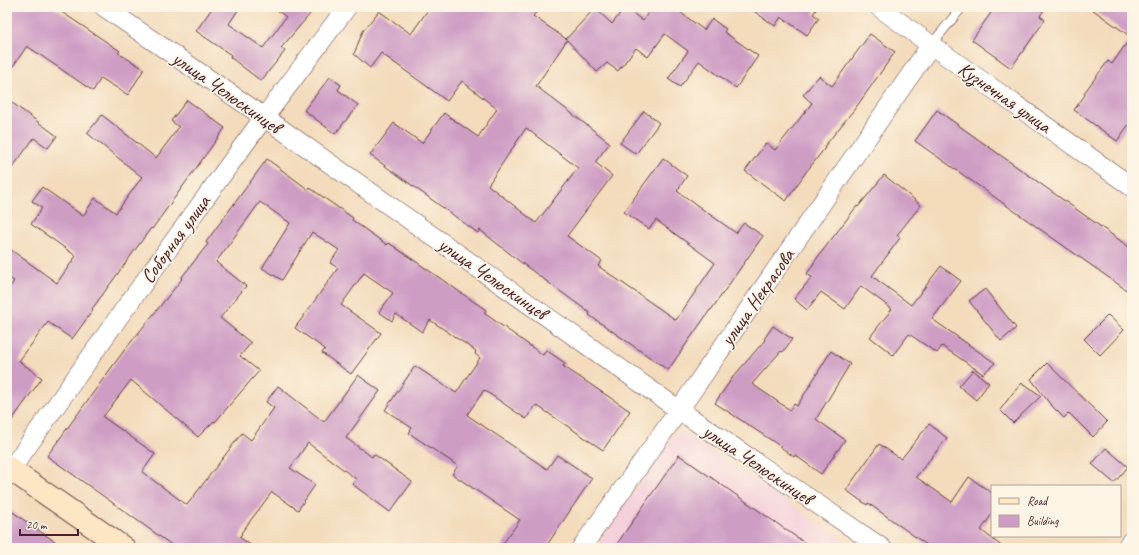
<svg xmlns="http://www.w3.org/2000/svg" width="1139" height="555" viewBox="0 0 1139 555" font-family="Caveat,sans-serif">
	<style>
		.built { fill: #f4cfdc }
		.building { fill: #ce9dc4; fill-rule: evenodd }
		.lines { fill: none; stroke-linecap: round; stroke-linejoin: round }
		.lane-casing { stroke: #633b41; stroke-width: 10 }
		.street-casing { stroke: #633b41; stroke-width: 20 }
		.secondary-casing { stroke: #633b41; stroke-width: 24 }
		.lane { stroke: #fff; stroke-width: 9 }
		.street { stroke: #fff; stroke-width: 19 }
		.secondary { stroke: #fce6c4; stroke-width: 22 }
		.labels { text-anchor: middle; stroke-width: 3.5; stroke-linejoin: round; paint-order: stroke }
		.street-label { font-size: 20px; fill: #4a1f2b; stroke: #fcf5e5 }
	</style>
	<rect width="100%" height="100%" fill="#fcf5e5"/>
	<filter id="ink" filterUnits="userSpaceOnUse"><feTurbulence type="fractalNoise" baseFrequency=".025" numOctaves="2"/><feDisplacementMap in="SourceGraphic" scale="8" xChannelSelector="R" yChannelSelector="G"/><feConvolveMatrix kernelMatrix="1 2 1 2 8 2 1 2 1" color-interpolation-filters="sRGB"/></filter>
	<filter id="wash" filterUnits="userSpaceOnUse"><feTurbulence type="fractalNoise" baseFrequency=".012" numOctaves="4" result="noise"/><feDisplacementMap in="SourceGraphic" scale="16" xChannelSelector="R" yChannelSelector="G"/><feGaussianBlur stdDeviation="0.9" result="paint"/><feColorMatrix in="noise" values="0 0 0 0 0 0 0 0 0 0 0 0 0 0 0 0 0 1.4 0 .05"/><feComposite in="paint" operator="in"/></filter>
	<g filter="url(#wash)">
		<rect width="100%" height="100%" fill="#f3dbbc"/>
		<path class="built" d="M684 432 855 548H595L673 435Z"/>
		<g id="blocks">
			<path class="building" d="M7 7H54L120 51 118 53 144 69 128 95 101 78 93 91 27 46 7 75Z
				M213 7H240L229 24 263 48 286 17 273 7H316L281 48 285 51 261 81 230 57 231 55 196 31Z
				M430 7H541L533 16 566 39 595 8 612 24 625 7 643 21 652 7H673L704 30 712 19 726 29 724 32 758 56 736 88 699 61 680 87 668 79 688 51 665 34 648 57 636 48 618 71 607 63 597 72 567 40 536 86 610 143 595 162 612 176 567 236 602 261 598 266 676 320 715 263 656 220 649 229 624 212 663 158 687 176 677 191 736 233 744 223 763 236 711 310H710L668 370 589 315 590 313 523 264 480 230 478 233 370 155 394 123 422 143 444 113 478 137 497 109 462 81 447 101 381 53 370 68 354 54 363 31 379 11 411 34ZM526 128 578 168 536 223 488 185Z
				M748 7H818L813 14 819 18 807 35 781 17 775 26Z
				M995 7H1046L1040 16 1045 20 1011 68 972 40Z
				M1089 7H1132V120L1117 141 1074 110 1085 95 1084 93 1108 61 1112 64 1131 37Z
				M870 34 895 52 857 106 824 147 825 148 806 172 786 201 745 171 766 143 775 150 812 103 803 95 819 76 832 86Z
				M330 77 341 85 338 90 358 105 335 134 304 110Z
				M7 99 57 136 48 148 34 138 7 175Z
				M187 100 225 128 152 229 151 228 92 309 93 310 72 339 48 322 19 361 42 378 7 427V291L14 281 7 277V247L57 283 76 256 31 224 42 208 32 201 42 187 83 216 95 198 116 213 142 177 87 133 102 115 156 158 179 127 171 121Z
				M937 110 1132 249V294L915 141Z
				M644 111 659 123 636 154 620 143Z
				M267 159 309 190 310 188 353 218 352 220 387 245 389 243 486 310 484 313 543 355 546 350 565 363 563 366 630 411 603 450 536 405 526 419 484 390 467 415 547 469 557 455 592 478 545 548H500L520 520 452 474 458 466 409 433 412 428 385 410 415 366 456 393 480 358 475 354 476 351 430 320 422 332 396 314 392 321 379 312 393 293 364 273 341 305 381 333 351 374 322 353 325 349 295 328 338 268 330 263 339 250 312 232 282 280 262 268 290 223 260 202 216 262 246 286 220 318 251 343 240 356 259 371 215 422 214 421 198 437 131 380 103 417 155 454 142 472 187 505 242 433 251 440 274 408 266 402 278 386 324 422 358 375 380 391 346 438 372 457 374 454 412 482 390 512 352 484 356 479 308 443 290 468 315 485 298 510 272 492 241 533 242 534 239 537 255 548H176L47 456 123 352 182 279 181 278 208 244 206 242Z
				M884 175 921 205 897 235 900 238 872 276 911 305 941 266 961 281 932 319 995 363 983 374 942 346 937 353 909 334 893 355 870 337 892 309 861 286 845 309 821 292 807 310 794 299 812 277 807 274 817 258 857 206 858 207Z
				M985 289 1016 328 1001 341 969 301Z
				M1108 315 1124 330 1100 355 1084 339Z
				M773 326 792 339 783 352 781 351 752 384 790 410 794 404 797 406 831 351 850 364 816 419 845 440 821 474 795 455 794 457 774 442 715 403 733 377 765 340 764 339Z
				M1047 363 1107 422 1093 437 1069 413 1064 418 1050 404 1031 379Z
				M973 370 989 383 976 400 959 386Z
				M1022 383 1024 386 1026 385 1041 396 1013 423 1000 410 1012 394Z
				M929 424 947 438 916 477 952 502 969 477 992 493V514L981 530 1004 548H931L868 503 867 505 846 490 879 444 901 459Z
				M1106 448 1128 467 1114 483 1092 464Z
				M679 455 812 548H614Z
				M7 508 64 548H7Z"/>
		</g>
	</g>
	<g filter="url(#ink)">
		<use href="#blocks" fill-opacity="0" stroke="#633b41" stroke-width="1"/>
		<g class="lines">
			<g class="lane-casing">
				<path id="lane" d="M931 45 962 7"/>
			</g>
			<g class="street-casing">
				<path id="street" d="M104 7 264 117 679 410 882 548
					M879 7 931 45 1132 187
					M7 475 118 318 251 135 347 7
					M581 548 679 410 931 45
					M1126 548 1132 540"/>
			</g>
			<g class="secondary-casing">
				<path id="secondary" d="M7 467 124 548"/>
			</g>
			<use href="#lane" class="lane"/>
			<use href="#street" class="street"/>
			<use href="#secondary" class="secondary"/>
		</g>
	</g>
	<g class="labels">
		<g class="street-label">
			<text transform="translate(227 92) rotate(35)" y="7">улица Челюскинцев</text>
			<text transform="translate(1005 97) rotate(35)" y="7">Кузнечная улица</text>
			<text transform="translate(175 239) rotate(-54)" y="7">Соборная улица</text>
			<text transform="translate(493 278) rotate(35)" y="7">улица Челюскинцев</text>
			<text transform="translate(757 297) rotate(-55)" y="7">улица Некрасова</text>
			<text transform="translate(758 464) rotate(34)" y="7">улица Челюскинцев</text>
		</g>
	</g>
	<rect width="1139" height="555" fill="none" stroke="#fcf5e5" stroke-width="24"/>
	<rect x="991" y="485" width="130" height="52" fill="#fcf5e5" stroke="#b59f9b"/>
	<rect x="999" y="498" width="20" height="6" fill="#fce6c4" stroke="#b59f9b"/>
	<text x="1027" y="505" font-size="12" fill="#4a1f2b">Road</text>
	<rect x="999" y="515" width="20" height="12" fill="#ce9dc4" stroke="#b59f9b"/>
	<text x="1027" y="525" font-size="12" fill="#4a1f2b">Building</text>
	<path d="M20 529v6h58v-6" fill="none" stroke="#4a1f2b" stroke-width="2"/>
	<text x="26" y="529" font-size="12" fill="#4a1f2b" stroke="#fcf5e5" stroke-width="3" paint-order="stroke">20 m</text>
</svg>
